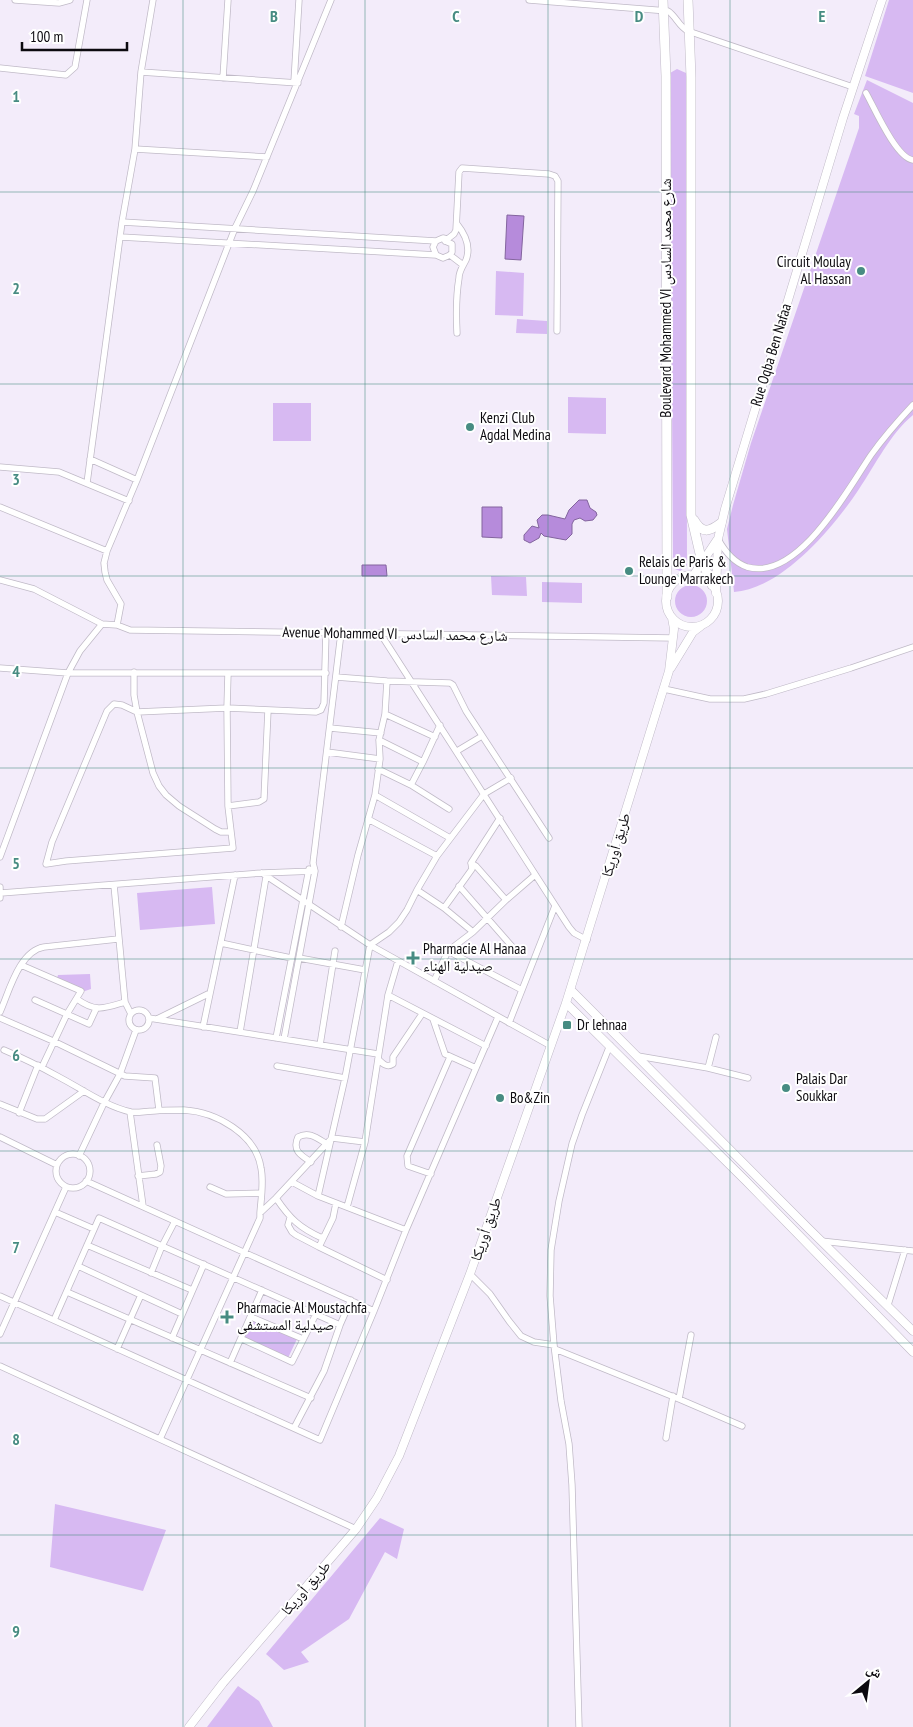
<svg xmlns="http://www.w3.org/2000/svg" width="913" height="1727" viewBox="0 0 913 1727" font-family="'PT Sans Narrow','Noto Naskh Arabic',sans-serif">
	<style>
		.green { fill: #d7b9f2 }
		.water { fill: #b68bdb; stroke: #83649e }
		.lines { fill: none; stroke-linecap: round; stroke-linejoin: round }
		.minor-casing { stroke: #c0bac7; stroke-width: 7 }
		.tertiary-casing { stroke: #c0bac7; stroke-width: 9 }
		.primary-casing { stroke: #c0bac7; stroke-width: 10 }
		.minor { stroke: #fff; stroke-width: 5.5 }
		.tertiary { stroke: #fff; stroke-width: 8 }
		.primary { stroke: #fff; stroke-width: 9 }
		.grid { fill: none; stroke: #478c82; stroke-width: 1; stroke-opacity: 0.55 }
		.poi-dot { fill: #478c82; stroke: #fff; stroke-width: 2 }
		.labels { text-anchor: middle; stroke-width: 4; stroke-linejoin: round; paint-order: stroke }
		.poi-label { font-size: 15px; fill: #0c0a0f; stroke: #fff; text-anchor: start }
		.street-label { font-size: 15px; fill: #0c0a0f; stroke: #fff }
		.grid-label { font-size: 16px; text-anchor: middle; font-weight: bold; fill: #478c82; stroke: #fff; stroke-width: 4; stroke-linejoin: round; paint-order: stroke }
	</style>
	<rect width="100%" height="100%" fill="#f3ecfa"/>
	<path class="green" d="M889 0H913V93L865 76Z
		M677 69 686 73 687 566 680 571 675 569 673 565 670 73Z
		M867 80 913 103V415C890 434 876 464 859 489 834 527 782 589 734 592L727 529 733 505 751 443 859 128V116L854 114Z
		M496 271 524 273 523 316 495 315Z
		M517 319 547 321V334L516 333Z
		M568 397 606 398V434L568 433Z
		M273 403H311V441H273Z
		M491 576 526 577 527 596 492 595Z
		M542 582 582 583V603L542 602Z
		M675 601a16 16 0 1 1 32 0a16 16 0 1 1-32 0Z
		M212 887 215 924 140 930 137 893Z
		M90 974 91 989 85 991 56 981 58 975Z
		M251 1319 297 1339 288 1358 243 1338Z
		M55 1504 166 1530 143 1591 50 1567Z
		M380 1518 404 1529 397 1559 385 1552 349 1619 301 1652 309 1662 284 1670 266 1654Z
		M238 1686 259 1701 273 1727H207Z"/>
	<path class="water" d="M507 215 524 216 521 260 505 259Z
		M579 500H587L590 508 596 512 597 515 593 520 585 521 580 518 574 520 572 524V534L566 540 544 536 541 533 539 538 530 543 524 540V535L532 526 539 528 537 520 542 515H548L565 519 569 510Z
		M482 507H502V538L482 537Z
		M362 565H386L387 576H362Z"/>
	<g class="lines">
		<g class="minor-casing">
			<path id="minor" d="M15 0 59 3 70 0
				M529 0 668 11C676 16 679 27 688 31L853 87
				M0 68 66 75 75 67 87 0
				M141 72 298 83
				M223 78 228 0
				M294 82 299 0
				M866 93C874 107 896 158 913 160
				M135 149 267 157
				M122 222 436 241
				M121 237 436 255
				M443 238 447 239 445 241 452 244V252L450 255 443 258 436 255 433 247 436 241Z
				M445 241 454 234 456 230 459 172 462 168 549 174 555 176 558 181 557 331
				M450 255 463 265
				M457 333C456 314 456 296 459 278 459 271 463 266 466 260 471 247 465 234 457 224
				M90 459 137 480
				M0 467 59 472 129 501
				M87 483 122 222 135 149 141 72 153 0
				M0 507 107 551
				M718 539C725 552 733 562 747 567 798 582 848 489 871 455 884 437 898 421 913 405
				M0 580 34 589 102 624
				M117 625 121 604 107 580 105 572 104 563 107 551 137 480 235 228 253 191 331 0
				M380 633 569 927 574 933 587 940
				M0 668 68 673 80 651 102 624 117 625 130 630 673 638
				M134 672V695L137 712 227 708 316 712 321 710 324 703 326 632
				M228 673 227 708 228 806 233 848 66 861 46 864 52 842 107 711 114 704 122 705 137 712 153 773 159 786 166 795 179 806 215 829 221 832H231
				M336 677 387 681 450 683 453 685 466 711 549 838
				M664 689 710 699H744L766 694 851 668 913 647
				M385 714 435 737
				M330 728 381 733
				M379 740 423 762
				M457 751 482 736
				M327 752 380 759
				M378 769 411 785 423 762 440 725
				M411 785 449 809
				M375 795 450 838
				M228 806 259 802 264 799 268 710
				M368 819 437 856
				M0 857 68 673H326
				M471 863 476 866 506 900
				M262 873 370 945 551 1046
				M114 885 125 1002 131 1014
				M459 886 516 951
				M0 887V898
				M417 890 444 908 473 932
				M1 893 262 873 315 871
				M444 908 472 869 471 863 500 818
				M341 927 358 855 375 795 380 759 379 740 385 714 387 681
				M221 943 291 958
				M448 951 522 990
				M299 958 365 970
				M21 965 81 991 67 1014 42 1067
				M434 981 448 951 473 932 506 900 535 875
				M388 995 486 1046
				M77 999C96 1013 105 1008 125 1002
				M35 1000 89 1024 96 1009
				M129 1020a10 10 0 1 1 20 0a10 10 0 1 1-20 0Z
				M0 1012C9 992 19 951 44 947L118 939
				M0 1018 53 1041 125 1076 155 1078 159 1110
				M149 1018 378 1054
				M157 1019 210 993
				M433 1019 445 1054 476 1068
				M509 1023 555 906
				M203 1027 235 875
				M240 1032 266 877
				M276 1038 309 869
				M284 1039 315 871 313 863 341 633
				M320 1045 335 951
				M4 1050C23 1058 41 1067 59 1077 82 1089 105 1106 131 1112 138 1113 146 1111 154 1111 164 1110 174 1110 184 1110 216 1112 256 1134 261 1168 264 1182 261 1199 260 1213
				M638 1056 708 1068 748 1078
				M378 1059C383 1064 387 1068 393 1064V1057L422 1014
				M277 1066 345 1078
				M708 1068 716 1037
				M0 1104 37 1119H45L84 1091
				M130 1112 143 1206
				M19 1113 38 1065
				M0 1137 57 1165
				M56 1171a17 17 0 1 1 34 0a17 17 0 1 1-34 0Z
				M79 1156 104 1103 120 1074 136 1030
				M311 1162C300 1155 292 1150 298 1137 309 1131 317 1138 327 1144
				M431 1174 408 1166 407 1156 450 1057
				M138 1176 156 1174 160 1172 161 1166 157 1145
				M86 1181 374 1311
				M292 1182 318 1196 406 1230
				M210 1187 226 1194 261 1193
				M318 1196 345 1078 370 945 389 932 399 922 407 910 417 890 437 856 484 794 511 778
				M276 1198C290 1219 300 1228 322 1238L324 1236
				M336 1203 333 1218 319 1247 387 1280
				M347 1207 365 1142 388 995 398 961
				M55 1212 94 1229
				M290 1218 288 1225 292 1232 296 1235 319 1247
				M821 1241 913 1251
				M87 1245 192 1290
				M78 1266 182 1314
				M151 1273 162 1246 175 1221
				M470 1274 490 1294 509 1321 521 1336 534 1342 554 1345
				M67 1292 311 1398
				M0 1296 320 1440 374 1311 406 1230 498 1017
				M888 1305 905 1250
				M251 1317 303 1339
				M54 1320 99 1218 340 1325
				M0 1334 66 1187
				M172 1338 204 1264
				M242 1339 292 1362 316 1314
				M117 1349 141 1295
				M555 1349 679 1399 742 1426
				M230 1363 262 1290
				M0 1366 356 1529
				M679 1399 691 1335
				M294 1428 324 1371 340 1325 351 1300
				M666 1438 673 1396
				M160 1439 260 1218V1213L276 1198 332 1138 365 1142
				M579 1727 572 1485 569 1444 561 1401 554 1345 550 1296 551 1250 559 1201 572 1144 582 1115 610 1045"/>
		</g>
		<g class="tertiary-casing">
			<path id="tertiary" d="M666 601a26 26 0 1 1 52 0a26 26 0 1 1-52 0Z
				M693 576 717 540
				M716 593 718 539 725 509 843 118 882 0
				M671 668 693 632 701 626
				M571 990 809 1229 913 1331
				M566 1003 746 1181 913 1352
				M189 1727 223 1683 356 1529 377 1498 399 1456 470 1274 566 1003 669 671 674 629 672 618"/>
		</g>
		<g class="primary-casing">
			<path id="primary" d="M663 0 666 76 667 597
				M688 0 691 77V515L701 558 712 585
				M694 520C702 534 709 532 721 523"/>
		</g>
		<use href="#minor" class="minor"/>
		<use href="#tertiary" class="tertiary"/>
		<use href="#primary" class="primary"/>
	</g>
	<path class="grid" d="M183 0V1727M365 0V1727M548 0V1727M730 0V1727M0 192H913M0 384H913M0 576H913M0 768H913M0 959H913M0 1151H913M0 1343H913M0 1535H913"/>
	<g class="poi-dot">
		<circle cx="861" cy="271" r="5"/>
		<circle cx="470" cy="427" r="5"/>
		<circle cx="629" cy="571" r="5"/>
		<path d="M410.5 950.5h5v5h5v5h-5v5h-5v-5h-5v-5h5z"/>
		<rect x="562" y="1020" width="10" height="10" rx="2.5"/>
		<circle cx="786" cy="1088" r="5"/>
		<circle cx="500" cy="1098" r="5"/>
		<path d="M224.5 1309.5h5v5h5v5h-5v5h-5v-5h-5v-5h5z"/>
	</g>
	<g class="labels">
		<g class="poi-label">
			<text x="851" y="267" text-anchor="end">Circuit Moulay<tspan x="851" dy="17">Al Hassan</tspan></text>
			<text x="480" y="423">Kenzi Club<tspan x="480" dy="17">Agdal Medina</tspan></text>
			<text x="639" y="567">Relais de Paris &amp;<tspan x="639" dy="17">Lounge Marrakech</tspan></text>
			<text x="423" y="954">Pharmacie Al Hanaa<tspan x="423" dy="17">صيدلية الهناء</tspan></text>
			<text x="577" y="1030">Dr lehnaa</text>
			<text x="796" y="1084">Palais Dar<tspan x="796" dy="17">Soukkar</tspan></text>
			<text x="510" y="1103">Bo&amp;Zin</text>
			<text x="237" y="1313">Pharmacie Al Moustachfa<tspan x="237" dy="17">صيدلية المستشفى</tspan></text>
		</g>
		<g class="street-label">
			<text transform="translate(666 298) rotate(-90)" y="5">Boulevard Mohammed VI شارع محمد السادس</text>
			<text transform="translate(771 355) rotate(-73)" y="5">Rue Oqba Ben Nafaa</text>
			<text transform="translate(395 634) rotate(1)" y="5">Avenue Mohammed VI شارع محمد السادس</text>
			<text transform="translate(616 845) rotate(-73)" y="5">طريق أوريكا</text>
			<text transform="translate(486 1229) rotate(-71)" y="5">طريق أوريكا</text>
			<text transform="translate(306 1588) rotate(-49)" y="5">طريق أوريكا</text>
		</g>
	</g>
	<g class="grid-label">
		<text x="274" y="22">B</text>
		<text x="456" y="22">C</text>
		<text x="639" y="22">D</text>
		<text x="822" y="22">E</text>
		<text x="16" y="102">1</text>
		<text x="16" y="294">2</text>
		<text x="16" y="485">3</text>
		<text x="16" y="677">4</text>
		<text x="16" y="869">5</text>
		<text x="16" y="1061">6</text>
		<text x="16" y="1253">7</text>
		<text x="16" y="1445">8</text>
		<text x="16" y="1637">9</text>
	</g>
	<g transform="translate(868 1682) rotate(29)" stroke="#ffffff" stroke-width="4" paint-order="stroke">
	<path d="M0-4L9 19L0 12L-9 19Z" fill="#0c0a0f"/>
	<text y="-8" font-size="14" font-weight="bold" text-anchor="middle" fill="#0c0a0f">ش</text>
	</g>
	<path d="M22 42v8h105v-8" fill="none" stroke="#0c0a0f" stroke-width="2.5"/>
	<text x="30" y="42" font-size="15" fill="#0c0a0f" stroke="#ffffff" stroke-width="4" paint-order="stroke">100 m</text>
</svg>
